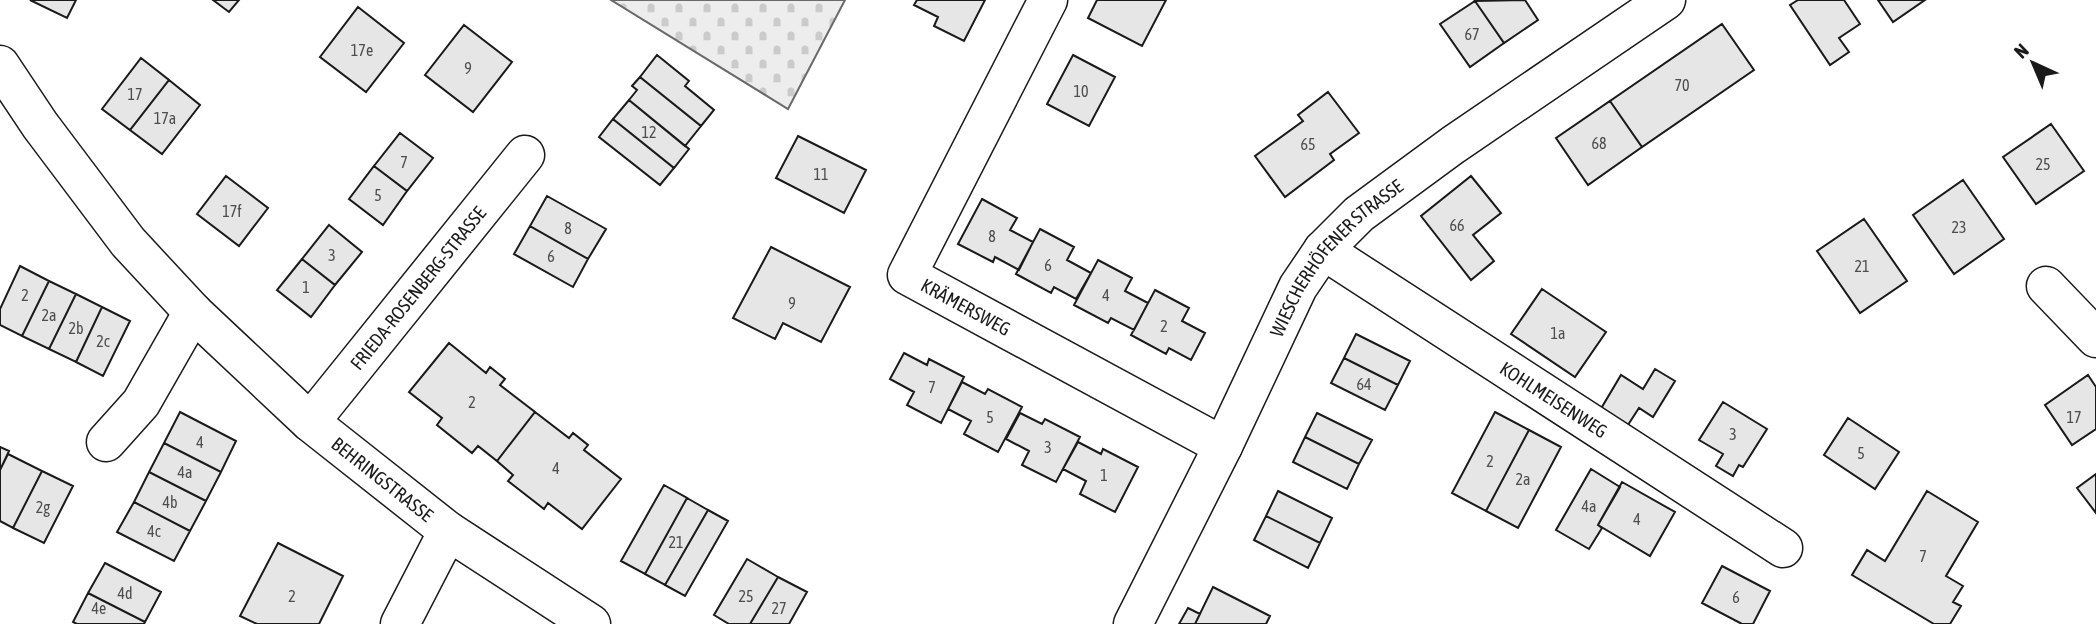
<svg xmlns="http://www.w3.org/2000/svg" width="2096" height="624" viewBox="0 0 2096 624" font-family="'Asap Condensed',sans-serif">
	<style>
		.cemetery { fill: url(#cemetery-stones); stroke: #6a6a6a; stroke-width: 2 }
		.building { fill: #e6e6e6; stroke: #1a1a1a; stroke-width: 2 }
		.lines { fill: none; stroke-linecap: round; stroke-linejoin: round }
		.minor-casing { stroke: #1a1a1a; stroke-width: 41 }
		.minor { stroke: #fff; stroke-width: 38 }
		.labels { text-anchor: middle; stroke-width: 5; stroke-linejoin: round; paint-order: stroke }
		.number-label { font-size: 16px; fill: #4d4d4d }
		.street-label { font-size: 19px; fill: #1a1a1a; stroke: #fff }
	</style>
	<defs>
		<pattern id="cemetery-stones" width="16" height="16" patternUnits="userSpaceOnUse" patternTransform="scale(1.75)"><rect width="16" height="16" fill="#ededed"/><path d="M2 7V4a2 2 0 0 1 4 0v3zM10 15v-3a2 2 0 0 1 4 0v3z" fill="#cbcbcb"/></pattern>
	</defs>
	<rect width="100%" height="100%" fill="#fff"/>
	<path class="cemetery" d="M611 0H845L788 109Z"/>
	<path class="building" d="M30 0H76L67 18Z
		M213 0H239L229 12Z
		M917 0H985L964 41 934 26 938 17 914 5Z
		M1097 0H1166L1142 46 1088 18Z
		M1525 0 1538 20 1504 43 1475 1Z
		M1798 0H1844L1860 24 1839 38 1849 52 1830 65 1790 5Z
		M1878 0H1925L1893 22Z
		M1475 1 1504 43 1470 67 1440 24Z
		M358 7 404 43 366 92 320 57Z
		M1722 24 1754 70 1642 147 1610 101Z
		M464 25 512 62 473 112 425 75Z
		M657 55 689 81 685 86 714 110 701 126 640 77Z
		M1073 55 1115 77 1089 126 1047 104Z
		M141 58 169 80 130 130 102 109Z
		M640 77 701 126 685 146 629 100 637 90 632 86Z
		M169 80 200 105 162 154 130 130Z
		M1328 92 1359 133 1330 154 1334 160 1285 197 1255 156 1303 121 1298 115Z
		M629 100 689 149 674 168 613 119Z
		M1610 101 1642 147 1588 185 1556 138Z
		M613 119 674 168 660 185 599 137Z
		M2051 124 2084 171 2036 204 2003 157Z
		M400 133 433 158 407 191 374 166Z
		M798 136 866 170 844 213 776 178Z
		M374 166 407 191 383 225 349 199Z
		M226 176 268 208 239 246 197 214Z
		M1471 176 1501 213 1473 235 1494 261 1471 280 1421 216Z
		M1963 180 2004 239 1954 274 1913 215Z
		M547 196 606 229 588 259 530 226Z
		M982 199 1017 218 1010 230 1033 242 1019 270 995 257 993 262 958 244Z
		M1864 219 1907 281 1860 313 1817 251Z
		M329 225 362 252 335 285 302 259Z
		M530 226 588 259 573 287 514 254Z
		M1040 229 1074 247 1067 260 1091 273 1076 299 1054 287 1051 293 1016 274Z
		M771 247 850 287 821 342 783 323 775 339 733 318Z
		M302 259 335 285 311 317 277 290Z
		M1098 260 1132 278 1125 291 1148 303 1134 330 1111 318 1108 323 1074 305Z
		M20 266 49 281 22 336 0 325V309Z
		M49 281 76 294 49 349 22 336Z
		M1542 289 1606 332 1575 377 1511 334Z
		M1155 290 1189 308 1182 321 1205 333 1191 360 1169 348 1166 354 1131 335Z
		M76 294 102 307 76 362 49 349Z
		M102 307 130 321 103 376 76 362Z
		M1356 334 1410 361 1398 385 1344 358Z
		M449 343 486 373 490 367 505 379 500 385 535 412 497 461 478 446 472 453 437 425 442 418 409 392Z
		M904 353 927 365 929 359 964 377 941 423 907 405 914 392 890 379Z
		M1344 358 1398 385 1385 410 1331 383Z
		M1655 369 1675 381 1653 417 1639 408 1626 428 1599 412 1621 375 1643 389Z
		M2088 375 2096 387V429L2072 445 2045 405Z
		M962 382 985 394 988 389 1022 407 998 452 964 434 971 421 948 409Z
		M1723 402 1767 429 1743 467 1739 465 1733 476 1716 466 1723 454 1699 440Z
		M180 412 236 441 221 472 164 443Z
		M535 412 569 438 573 433 588 445 584 450 621 479 582 529 548 503 544 509 508 481 513 475 497 461Z
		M1495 412 1529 430 1486 511 1452 493Z
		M1020 413 1042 424 1045 419 1080 437 1056 482 1022 465 1029 451 1006 439Z
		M1317 413 1372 440 1359 464 1305 437Z
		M1848 418 1899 452 1875 489 1824 455Z
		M1529 430 1561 447 1518 528 1486 511Z
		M1305 437 1359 464 1347 489 1293 462Z
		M1078 442 1101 454 1103 449 1138 467 1115 512 1080 494 1086 481 1063 469Z
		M164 443 221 472 206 501 149 472Z
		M0 447 9 451 0 470Z
		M8 454 42 471 13 528 0 521V470Z
		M1591 469 1620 487 1598 525 1602 528 1589 549 1556 530Z
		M42 471 73 486 44 543 13 528Z
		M149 472 206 501 190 531 134 502Z
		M2096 474V513L2077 488Z
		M1622 482 1675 512 1650 556 1598 525Z
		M664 485 687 498 645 574 621 561Z
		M1278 491 1332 518 1320 543 1266 516Z
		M1927 491 1978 522 1946 576 1963 586 1953 602 1961 606 1950 624H1934L1852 575 1867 550 1885 561Z
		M687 498 708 510 665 585 645 574Z
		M134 502 190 531 174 561 117 532Z
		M708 510 728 521 685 596 665 585Z
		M1266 516 1320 543 1308 568 1254 540Z
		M278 543 343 576 319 624H257L240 616Z
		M747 559 778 577 750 624H729L714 615Z
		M105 563 161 592 145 622 88 593Z
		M1722 566 1770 591 1753 624H1742L1702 603Z
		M778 577 807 592 789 624H750Z
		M1213 587 1270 616 1266 624H1195Z
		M88 593 145 622 144 624H77L73 622Z
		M1188 608 1200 614 1195 624H1179Z"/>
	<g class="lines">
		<g class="minor-casing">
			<g id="minor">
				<path id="s1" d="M1048 0 907 275 1223 446"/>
				<path id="s2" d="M0 65 40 125 128 242 193 312 310 422 448 531 591 624"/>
				<path id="s3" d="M1323 250 1783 548"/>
				<path d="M2046 286 2096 338"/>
				<path id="s4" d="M310 422 525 155"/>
				<path d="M106 442 141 403 193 312"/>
				<path d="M400 624 448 531"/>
				<path id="s5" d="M1133 624 1223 446 1298 287 1323 250 1359 214 1453 145 1666 0"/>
			</g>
		</g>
		<use href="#minor" class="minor"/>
	</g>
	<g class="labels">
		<g class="number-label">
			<text x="1472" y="40">67</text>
			<text x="362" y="56">17e</text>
			<text x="468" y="74">9</text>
			<text x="1682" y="91">70</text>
			<text x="1081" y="97">10</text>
			<text x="135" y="100">17</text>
			<text x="165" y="124">17a</text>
			<text x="649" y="138">12</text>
			<text x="1599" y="149">68</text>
			<text x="1308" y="150">65</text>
			<text x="404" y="168">7</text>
			<text x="2043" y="170">25</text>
			<text x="821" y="180">11</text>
			<text x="378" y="201">5</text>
			<text x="232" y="217">17f</text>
			<text x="1457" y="231">66</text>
			<text x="1959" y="233">23</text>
			<text x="568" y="234">8</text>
			<text x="992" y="242">8</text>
			<text x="332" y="261">3</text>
			<text x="551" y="262">6</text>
			<text x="1048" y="271">6</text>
			<text x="1862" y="272">21</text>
			<text x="306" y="293">1</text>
			<text x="25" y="301">2</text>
			<text x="1106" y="301">4</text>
			<text x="792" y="309">9</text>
			<text x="49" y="321">2a</text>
			<text x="1164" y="332">2</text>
			<text x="76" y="334">2b</text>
			<text x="1558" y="339">1a</text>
			<text x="103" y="347">2c</text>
			<text x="1364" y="390">64</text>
			<text x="932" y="393">7</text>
			<text x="472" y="408">2</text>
			<text x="990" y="423">5</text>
			<text x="2074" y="423">17</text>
			<text x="1733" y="440">3</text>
			<text x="200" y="448">4</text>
			<text x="1048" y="453">3</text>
			<text x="1861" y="459">5</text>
			<text x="1490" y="467">2</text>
			<text x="556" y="474">4</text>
			<text x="185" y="478">4a</text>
			<text x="1104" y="481">1</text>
			<text x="1523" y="485">2a</text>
			<text x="170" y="508">4b</text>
			<text x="1589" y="512">4a</text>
			<text x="43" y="513">2g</text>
			<text x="1637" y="525">4</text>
			<text x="154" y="537">4c</text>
			<text x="676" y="548">21</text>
			<text x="1923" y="562">7</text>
			<text x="125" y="599">4d</text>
			<text x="292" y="602">2</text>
			<text x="746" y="602">25</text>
			<text x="1736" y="603">6</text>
			<text x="99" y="614">4e</text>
			<text x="779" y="614">27</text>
		</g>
		<g class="street-label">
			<text dy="7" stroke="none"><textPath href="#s5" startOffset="422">WIESCHERHÖFENER STRASSE</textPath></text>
			<text dy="7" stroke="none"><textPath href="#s4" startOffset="172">FRIEDA-ROSENBERG-STRASSE</textPath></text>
			<text dy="7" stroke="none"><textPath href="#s1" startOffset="376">KRÄMERSWEG</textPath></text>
			<text dy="7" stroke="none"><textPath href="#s3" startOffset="275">KOHLMEISENWEG</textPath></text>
			<text dy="7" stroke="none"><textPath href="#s2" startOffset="567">BEHRINGSTRASSE</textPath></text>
		</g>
	</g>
	<g transform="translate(2033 63) rotate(316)" stroke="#ffffff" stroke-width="5" paint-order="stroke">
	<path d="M0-5L12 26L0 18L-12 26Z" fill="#1a1a1a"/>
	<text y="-10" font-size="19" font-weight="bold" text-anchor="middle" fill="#1a1a1a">N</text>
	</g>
</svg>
